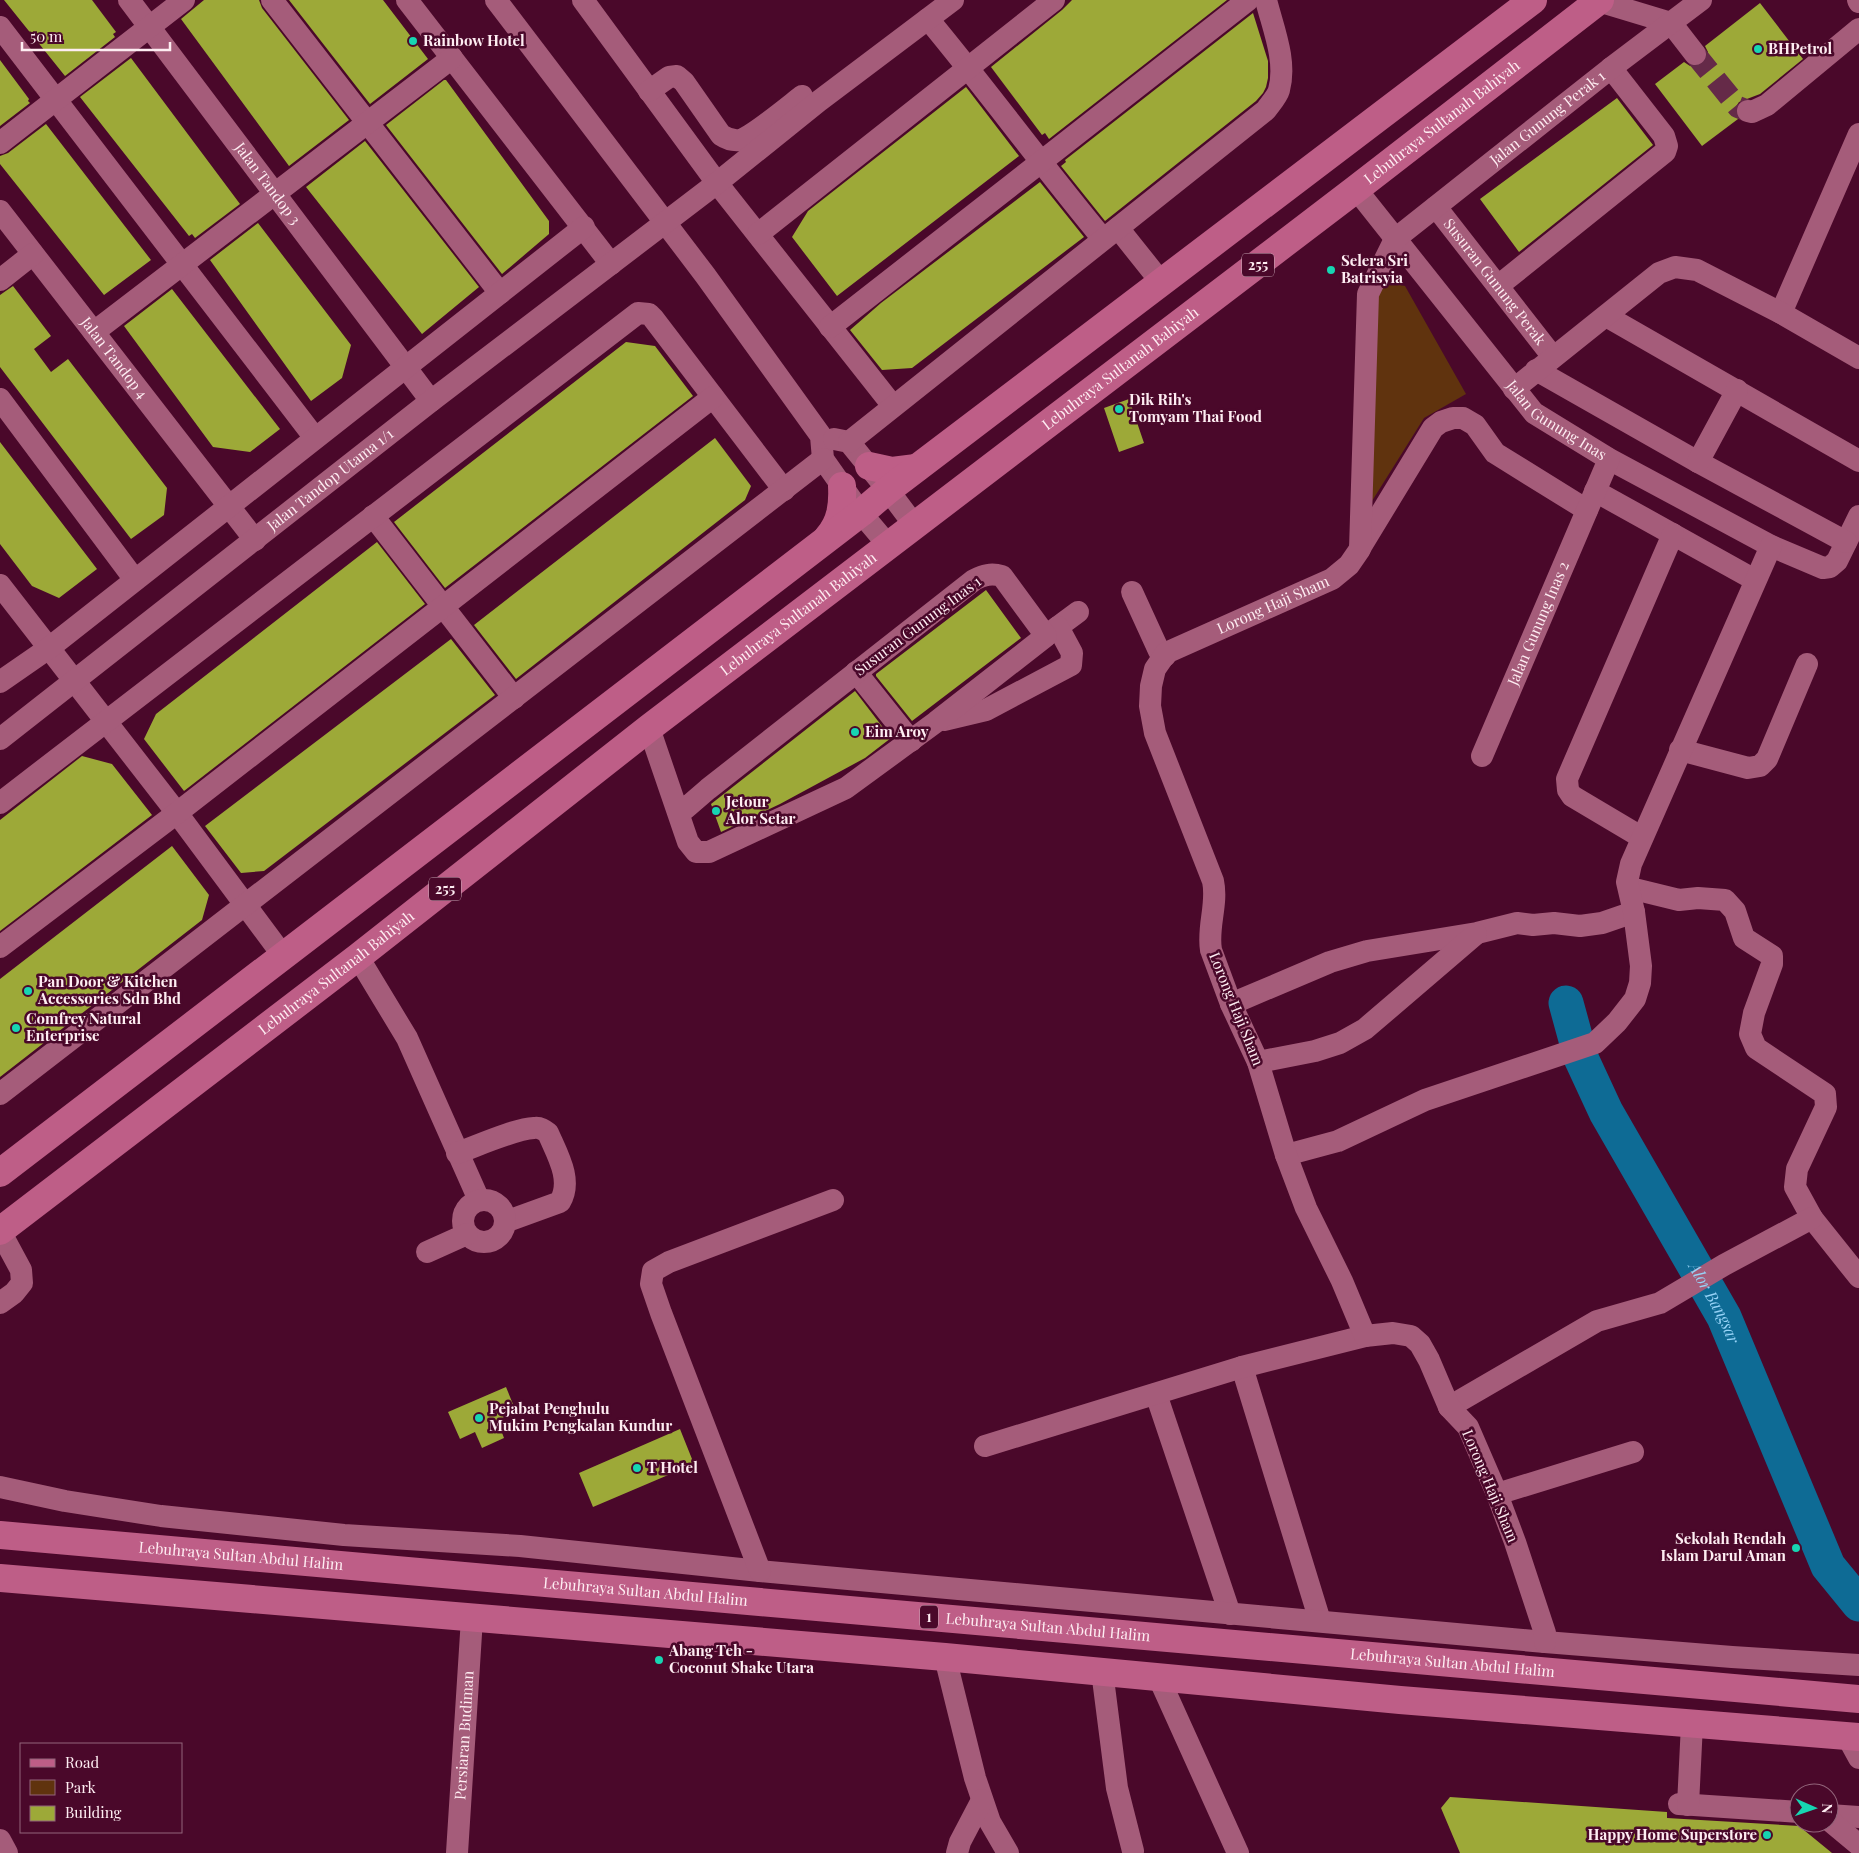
<svg xmlns="http://www.w3.org/2000/svg" width="1859" height="1853" viewBox="0 0 1859 1853" font-family="'Playfair Display',serif">
	<style>
		.green { fill: #60330e }
		.lines { fill: none; stroke-linecap: round; stroke-linejoin: round }
		.river { stroke: #0e6b95; stroke-width: 35 }
		.building { fill: #9da938 }
		.minor-tunnel { stroke: #652a48; stroke-width: 22; stroke-dasharray: 22 11; stroke-linecap: butt }
		.minor { stroke: #a55c7a; stroke-width: 22 }
		.major { stroke: #be5e87; stroke-width: 28 }
		.poi-dot { fill: #17d5b2; stroke: #4a082a; stroke-width: 2 }
		.labels { text-anchor: middle; stroke-width: 5; stroke-linejoin: round; paint-order: stroke }
		.shield { fill: #4a082a; stroke: #c8a8b6; stroke-width: 1 }
		.shield-label { font-size: 14px; font-weight: bold; fill: #feedf2 }
		.poi-label { font-size: 15px; font-weight: bold; fill: #feedf2; stroke: #4a082a; text-anchor: start }
		.street-label { font-size: 15px; fill: #feedf2; stroke: #4a082a }
		.water-label { font-size: 16px; font-style: italic; fill: #97d3f7; stroke: #4a082a }
	</style>
	<rect width="100%" height="100%" fill="#4a082a"/>
	<path class="green" d="M1388 282 1405 286 1466 394 1424 418 1372 501 1373 296Z"/>
	<g class="lines">
		<path class="river" id="s1" d="M1566 1003 1581 1058 1606 1112 1724 1317 1828 1566 1859 1604"/>
	</g>
	<path class="building" d="M4 0H92L116 32 113 34 115 37 65 76Z
		M204 0H259L262 8 349 120 289 166 181 19Z
		M289 0H383L428 59 370 104Z
		M1072 0H1227L1049 139 1045 133 1042 135 991 67 1062 10Z
		M1760 3 1803 59 1760 94 1739 102 1735 108 1738 119 1702 146 1655 84 1684 62 1690 66 1696 67 1703 65 1707 58 1708 52 1705 46Z
		M1253 13 1268 61V78L1266 87 1263 93 1256 101 1105 221 1061 166 1066 162 1065 160Z
		M131 58 240 204 195 238 192 234 189 236 80 97Z
		M0 60 29 99 28 101 30 103 0 126Z
		M444 80H446L549 221V234L502 274 386 125Z
		M966 87 1019 156 837 296 792 237 808 211Z
		M1617 98 1653 145 1519 252 1480 199Z
		M46 124 151 260 104 295 0 164V156L8 153Z
		M365 141 479 287 422 334 306 187Z
		M1040 182 1084 237 912 368 882 370 850 330 881 303Z
		M258 223 351 345 342 378 311 401 210 260Z
		M13 286 51 336 34 349 51 372 68 359 167 488 164 515 131 539 0 367V295Z
		M172 289 280 429 250 452 213 447 124 326Z
		M626 342 655 346 693 396 445 588 394 522Z
		M1129 399 1144 443 1119 452 1104 408Z
		M715 438 751 486 745 500 516 679 474 625Z
		M0 442 97 569 59 598 32 586 0 544Z
		M377 542 425 604 184 791 144 739 156 714Z
		M986 590 1021 638 912 721 876 676V674Z
		M451 639 495 695 264 871 241 873 205 826Z
		M855 691 891 738 865 758 780 804 721 832 711 804Z
		M82 756 112 764 152 815 0 931V820Z
		M172 846 209 895 202 920 0 1077V979Z
		M506 1387 517 1414 498 1422 504 1438 482 1448 475 1432 460 1439 448 1412Z
		M680 1429 694 1464 593 1507 579 1473Z
		M1450 1797 1667 1812V1818L1799 1826 1832 1853H1460L1441 1808Z"/>
	<g class="lines">
		<path class="minor-tunnel" d="M1695 54 1738 107 1748 111"/>
		<g class="minor">
			<path id="s2" d="M129 0 431 401"/>
			<path d="M272 0 500 293"/>
			<path d="M407 0 611 264"/>
			<path d="M496 0 705 275 821 436 823 459 861 513 888 545"/>
			<path d="M583 0 717 183 893 406"/>
			<path d="M1858 0 1859 2"/>
			<path d="M1598 1 1671 23 1695 54"/>
			<path d="M928 19C988 91 1043 167 1103 239"/>
			<path d="M0 27 315 438"/>
			<path d="M649 91 669 77 677 76 684 82 721 135C727 139 732 141 740 140 753 136 789 106 802 96"/>
			<path d="M1748 111 1752 112 1767 105 1859 29"/>
			<path d="M0 143 184 0"/>
			<path id="s3" d="M1356 189 1534 413 1609 459 1771 546 1823 568 1830 567 1837 561 1859 516"/>
			<path id="s4" d="M1436 207 1553 357"/>
			<path id="s5" d="M0 211 255 540"/>
			<path d="M1118 228 1161 282"/>
			<path d="M758 234 1054 0"/>
			<path d="M0 280 33 254"/>
			<path d="M1498 286 1665 152 1667 146 1664 136 1611 68"/>
			<path d="M1781 313 1859 134"/>
			<path d="M1606 316 1859 461"/>
			<path d="M830 327 1248 0"/>
			<path d="M94 332 452 58"/>
			<path d="M1536 370 1698 462 1846 542"/>
			<path d="M1514 389 1659 273 1675 267 1697 270 1781 313 1859 358"/>
			<path d="M0 399 135 580"/>
			<path d="M834 439 849 442 888 490 915 526"/>
			<path d="M849 442 1266 110C1270 104 1277 97 1279 90 1287 61 1273 28 1266 0"/>
			<path d="M1698 462 1737 390"/>
			<path d="M1595 491 1755 580"/>
			<path d="M373 516 514 698"/>
			<path d="M1360 548 1433 428 1441 422 1453 418H1463L1475 425 1495 453 1587 510"/>
			<path d="M0 585 177 813 284 957"/>
			<path d="M1132 592 1159 651 1165 656"/>
			<path d="M1047 635 1078 612"/>
			<path d="M856 672 911 741"/>
			<path d="M0 682 49 648 584 227"/>
			<path d="M944 720 986 710 1071 665 1072 653 1058 627"/>
			<path d="M649 728 688 842 696 852H709L846 788 936 722 1046 636 1002 576C991 573 984 575 974 580L708 789 679 814"/>
			<path id="s6" d="M0 739 431 401 717 183 819 101 953 0"/>
			<path d="M1680 750 1748 768 1760 766 1767 759 1807 664"/>
			<path id="s7" d="M1482 756 1609 459"/>
			<path d="M0 803 638 313 649 314 653 318 784 490"/>
			<path d="M1641 837 1572 796 1568 790 1567 779 1673 534"/>
			<path d="M1630 888 1679 900 1698 898 1725 900 1735 911 1744 938 1772 956V964L1754 1013 1750 1034 1756 1048 1825 1094 1826 1107 1797 1169 1795 1187 1812 1218 1859 1277"/>
			<path d="M0 947 177 813 713 397"/>
			<path d="M358 957 407 1038 479 1200"/>
			<path d="M1231 1004 1330 962 1367 951 1477 933 1517 923 1533 925 1554 923 1580 926 1602 923 1634 912"/>
			<path d="M1258 1062 1315 1051 1340 1043 1365 1029 1476 934"/>
			<path d="M0 1094 823 459"/>
			<path d="M457 1153C477 1146 514 1129 534 1128 540 1127 544 1130 548 1133 557 1154 573 1180 560 1202L505 1222"/>
			<path d="M1286 1155 1338 1141 1425 1100 1595 1043 1617 1022 1635 999 1640 983 1641 966 1634 912 1627 882 1631 864 1771 546"/>
			<circle cx="484" cy="1221" r="21"/>
			<path d="M427 1252 467 1234"/>
			<path d="M0 1303 14 1293 22 1283 21 1270 0 1231"/>
			<path d="M1242 1367 1320 1621"/>
			<path d="M1156 1394 1230 1614"/>
			<path d="M1449 1407 1597 1321 1660 1303 1724 1265 1812 1218"/>
			<path d="M985 1446 1242 1367 1365 1336"/>
			<path d="M0 1487 65 1501 161 1516 344 1535 520 1546 760 1571 1545 1642 1732 1657 1859 1665"/>
			<path d="M1497 1494 1633 1452"/>
			<path d="M760 1571 661 1313 651 1284 653 1271 669 1262 833 1200"/>
			<path id="s8" d="M1545 1642V1633L1515 1542 1497 1494 1468 1427 1449 1407 1429 1360 1420 1344 1411 1336 1393 1333 1365 1336 1342 1281 1306 1208 1286 1155 1258 1062 1231 1004 1211 950C1207 927 1218 904 1213 881L1155 733 1150 706 1151 686 1155 669 1166 653 1332 579 1349 565 1360 549 1368 294 1395 239 1611 68 1701 0"/>
			<path d="M945 1657 975 1778 990 1822 1008 1853"/>
			<path d="M1102 1671 1117 1788 1133 1851"/>
			<path d="M1158 1676 1238 1853"/>
			<path d="M1847 1736 1859 1758"/>
			<path d="M1679 1804 1799 1812"/>
			<path d="M1688 1805 1692 1724"/>
			<path d="M1829 1815 1859 1817"/>
			<path d="M1829 1820 1859 1845"/>
			<path d="M0 1840 7 1853"/>
			<path id="s9" d="M457 1853 472 1618"/>
			<path d="M957 1853 960 1842 982 1800"/>
		</g>
		<g class="major">
			<path d="M869 466 892 471 916 468"/>
			<path d="M828 537C841 522 843 505 842 486"/>
			<path d="M0 1173 861 513 888 490 1533 0"/>
			<path id="s10" d="M0 1231 358 957 649 728 1356 189 1600 0"/>
			<path id="s11" d="M0 1535 1859 1699"/>
			<path d="M0 1578 945 1657 1400 1700 1859 1737"/>
		</g>
	</g>
	<g class="poi-dot">
		<circle cx="413" cy="41" r="5"/>
		<circle cx="1758" cy="49" r="5"/>
		<circle cx="1331" cy="270" r="5"/>
		<circle cx="1119" cy="409" r="5"/>
		<circle cx="855" cy="732" r="5"/>
		<circle cx="716" cy="811" r="5"/>
		<circle cx="28" cy="991" r="5"/>
		<circle cx="16" cy="1028" r="5"/>
		<circle cx="479" cy="1418" r="5"/>
		<circle cx="637" cy="1468" r="5"/>
		<circle cx="1796" cy="1548" r="5"/>
		<circle cx="659" cy="1660" r="5"/>
		<circle cx="1767" cy="1835" r="5"/>
	</g>
	<g class="labels">
		<g class="shield">
			<rect x="1242" y="253.5" width="32" height="23" rx="4"/>
			<rect x="429" y="877.5" width="32" height="23" rx="4"/>
			<rect x="920" y="1605.5" width="18" height="23" rx="4"/>
		</g>
		<g class="shield-label">
			<text x="1258" y="270">255</text>
			<text x="445" y="894">255</text>
			<text x="929" y="1622">1</text>
		</g>
		<g class="poi-label">
			<text x="423" y="46">Rainbow Hotel</text>
			<text x="1768" y="54">BHPetrol</text>
			<text x="1341" y="266">Selera Sri<tspan x="1341" dy="17">Batrisyia</tspan></text>
			<text x="1129" y="405">Dik Rih's<tspan x="1129" dy="17">Tomyam Thai Food</tspan></text>
			<text x="865" y="737">Eim Aroy</text>
			<text x="726" y="807">Jetour<tspan x="726" dy="17">Alor Setar</tspan></text>
			<text x="38" y="987">Pan Door &amp; Kitchen<tspan x="38" dy="17">Accessories Sdn Bhd</tspan></text>
			<text x="26" y="1024">Comfrey Natural<tspan x="26" dy="17">Enterprise</tspan></text>
			<text x="489" y="1414">Pejabat Penghulu<tspan x="489" dy="17">Mukim Pengkalan Kundur</tspan></text>
			<text x="647" y="1473">T Hotel</text>
			<text x="1786" y="1544" text-anchor="end">Sekolah Rendah<tspan x="1786" dy="17">Islam Darul Aman</tspan></text>
			<text x="669" y="1656">Abang Teh -<tspan x="669" dy="17">Coconut Shake Utara</tspan></text>
			<text x="1757" y="1840" text-anchor="end">Happy Home Superstore</text>
		</g>
		<g class="street-label">
			<text dy="5" stroke="none"><textPath href="#s8" startOffset="1848">Jalan Gunung Perak 1</textPath></text>
			<text dy="5" stroke="none"><textPath href="#s10" startOffset="1819">Lebuhraya Sultanah Bahiyah</textPath></text>
			<text dy="5" stroke="none"><textPath href="#s2" startOffset="230">Jalan Tandop 3</textPath></text>
			<text dy="5" stroke="none"><textPath href="#s4" startOffset="95">Susuran Gunung Perak</textPath></text>
			<text dy="5" stroke="none"><textPath href="#s5" startOffset="186">Jalan Tandop 4</textPath></text>
			<text dy="5" stroke="none"><textPath href="#s10" startOffset="1414">Lebuhraya Sultanah Bahiyah</textPath></text>
			<text dy="5" stroke="none"><textPath href="#s3" startOffset="308">Jalan Gunung Inas</textPath></text>
			<text dy="5" stroke="none"><textPath href="#s6" startOffset="420">Jalan Tandop Utama 1/1</textPath></text>
			<text dy="5" stroke="none"><textPath href="#s8" startOffset="1231">Lorong Haji Sham</textPath></text>
			<text dy="5" stroke="none"><textPath href="#s10" startOffset="1009">Lebuhraya Sultanah Bahiyah</textPath></text>
			<text dy="5" stroke="none"><textPath href="#s7" startOffset="144">Jalan Gunung Inas 2</textPath></text>
			<text transform="translate(918 626) rotate(-37)" y="5">Susuran Gunung Inas 1</text>
			<text dy="5" stroke="none"><textPath href="#s10" startOffset="424">Lebuhraya Sultanah Bahiyah</textPath></text>
			<text transform="translate(1236 1009) rotate(68)" y="5">Lorong Haji Sham</text>
			<text transform="translate(1490 1486) rotate(67)" y="5">Lorong Haji Sham</text>
			<text dy="5" stroke="none"><textPath href="#s11" startOffset="242">Lebuhraya Sultan Abdul Halim</textPath></text>
			<text dy="5" stroke="none"><textPath href="#s11" startOffset="648">Lebuhraya Sultan Abdul Halim</textPath></text>
			<text dy="5" stroke="none"><textPath href="#s11" startOffset="1052">Lebuhraya Sultan Abdul Halim</textPath></text>
			<text dy="5" stroke="none"><textPath href="#s11" startOffset="1458">Lebuhraya Sultan Abdul Halim</textPath></text>
			<text dy="5" stroke="none"><textPath href="#s9" startOffset="118">Persiaran Budiman</textPath></text>
		</g>
		<g class="water-label">
			<text dy="6" stroke="none"><textPath href="#s1" startOffset="336">Alor Bangsar</textPath></text>
		</g>
	</g>
	<rect x="20" y="1743" width="162" height="90" fill="#4a082a" stroke="#92647a"/>
	<rect x="30" y="1759" width="25" height="8" fill="#be5e87" stroke="#92647a"/>
	<text x="65" y="1768" font-size="15" fill="#feedf2">Road</text>
	<rect x="30" y="1780" width="25" height="15" fill="#60330e" stroke="#92647a"/>
	<text x="65" y="1793" font-size="15" fill="#feedf2">Park</text>
	<rect x="30" y="1806" width="25" height="15" fill="#9da938" stroke="#92647a"/>
	<text x="65" y="1818" font-size="15" fill="#feedf2">Building</text>
	<g transform="translate(1814 1808) rotate(92)"><circle r="24" fill="#4a082a" stroke="#92647a"/>
	<path d="M0-4L9 19L0 12L-9 19Z" fill="#17d5b2"/>
	<text y="-8" font-size="14" font-weight="bold" text-anchor="middle" fill="#feedf2">N</text>
	</g>
	<path d="M22 42v8h148v-8" fill="none" stroke="#feedf2" stroke-width="2.5"/>
	<text x="30" y="42" font-size="15" fill="#feedf2" stroke="#4a082a" stroke-width="4" paint-order="stroke">50 m</text>
</svg>
